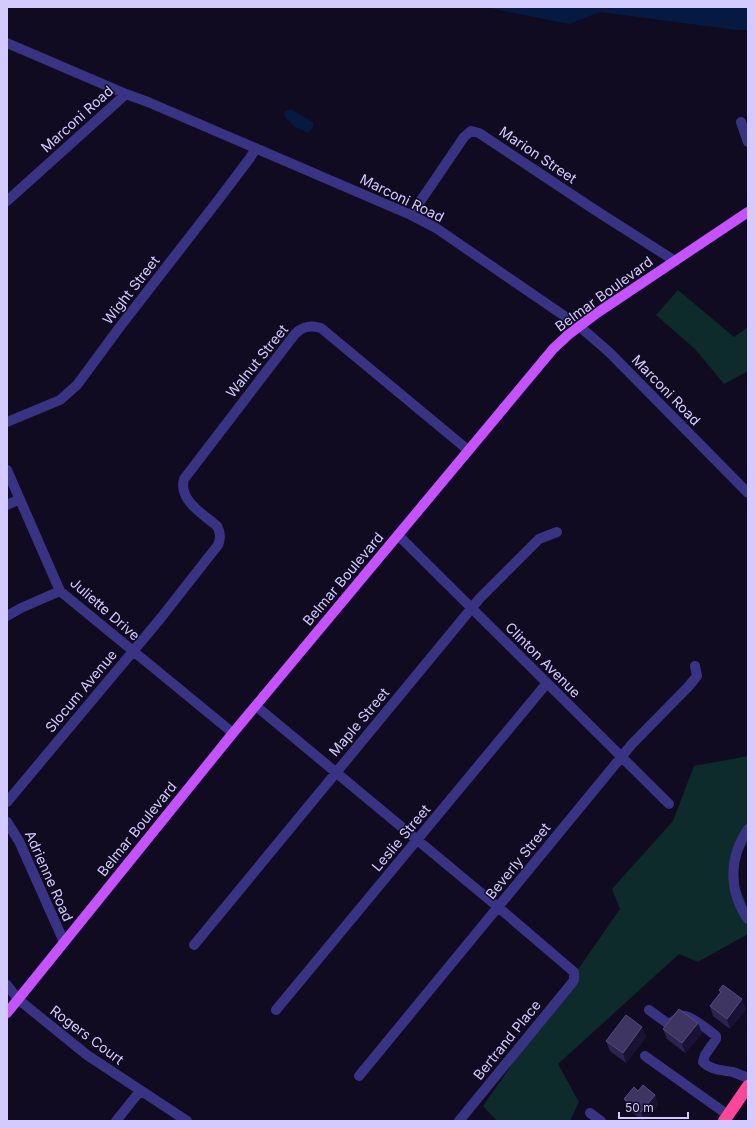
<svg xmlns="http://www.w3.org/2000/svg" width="755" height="1128" viewBox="0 0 755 1128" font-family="Inter,sans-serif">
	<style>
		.green { fill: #0e2b2b }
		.water { fill: #061940 }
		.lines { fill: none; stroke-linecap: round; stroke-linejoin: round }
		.minor { stroke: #393383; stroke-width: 10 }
		.major { stroke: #c552ff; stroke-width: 10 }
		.highway { stroke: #ff4698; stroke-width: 12 }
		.wall { fill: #2d2350 }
		.shaded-wall { fill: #1a1235 }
		.building { fill: #3f3563; stroke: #564c7b }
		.labels { text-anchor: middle; stroke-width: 3; stroke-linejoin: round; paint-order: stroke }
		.street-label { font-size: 14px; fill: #d3cbff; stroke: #100b21 }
	</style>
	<rect width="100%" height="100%" fill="#100b21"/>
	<path class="green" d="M678 290 734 337 748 327V371L724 384 696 350 656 315Z
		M748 756V842L732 870 748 908V934L698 962 679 954 558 1064 579 1102 570 1121H497L483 1106 620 909 612 889 673 821 694 766Z"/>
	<path class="water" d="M485 7H748V30H736L600 12 569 24Z
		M290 109 313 122V127L308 133 294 126 285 117 284 112Z"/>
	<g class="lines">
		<path class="minor" d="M7 43 126 94
			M741 122 748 142
			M7 201 126 94 148 102 411 215 436 228 579 326 609 352 748 493
			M411 215 464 137 471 131 479 133 595 210 675 261
			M7 422 60 400 77 385 119 328 219 199 250 158 256 148
			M7 470 60 591 233 733
			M7 505 20 499
			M398 535 669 804
			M7 616 21 608 60 591
			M256 706 498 907 574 972V980L572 983 459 1121
			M7 802 160 619 218 545C221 538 221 533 217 526 203 514 178 500 184 479L295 334C303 326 311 325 321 328L468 450
			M7 822 19 841 64 942
			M748 829C729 857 728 891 748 919
			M194 945 480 598 539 539 557 532
			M7 985 18 999 35 1013 87 1055 187 1121
			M276 1010 547 683
			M649 1010 667 1023H671C675 1020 680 1015 685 1016 691 1016 711 1032 716 1036V1039L705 1055 703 1062C711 1070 721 1070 733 1072 738 1074 743 1076 748 1078
			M645 1056 728 1115
			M359 1076 632 744 688 687 697 676 695 666
			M590 1113 601 1121
			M116 1121 140 1091"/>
		<path class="major" d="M7 1013 233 733 553 349 568 335 597 313 748 212"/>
		<path class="highway" d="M724 1121 748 1086"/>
	</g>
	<path class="wall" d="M719 990 746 1009 730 1029 713 1016 710 1006 720 993Z
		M663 1029 702 1033 685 1053 667 1039Z
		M646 1037 626 1063 610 1051 606 1041Z
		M638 1091 655 1095 658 1105 646 1121H643L628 1109 624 1099Z"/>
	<path class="shaded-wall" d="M742 999 746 1009 730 1029 727 1019Z
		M698 1023 702 1033 685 1053 682 1043Z
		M642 1027 646 1037 626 1063 623 1053Z
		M655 1095 658 1105 646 1121H644L641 1112Z"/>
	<path class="building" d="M723 985 742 999 727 1019 710 1006 721 992 719 990Z
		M679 1009 698 1023 682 1043 663 1029Z
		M626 1015 642 1027 623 1053 606 1041Z
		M643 1085 655 1095 641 1112 624 1099 634 1087 638 1091Z"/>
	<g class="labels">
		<g class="street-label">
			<text transform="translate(77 119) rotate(-42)" y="5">Marconi Road</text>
			<text transform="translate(538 155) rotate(34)" y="5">Marion Street</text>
			<text transform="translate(402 198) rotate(26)" y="5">Marconi Road</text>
			<text transform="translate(131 290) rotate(-52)" y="5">Wight Street</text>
			<text transform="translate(604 294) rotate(-36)" y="5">Belmar Boulevard</text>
			<text transform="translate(257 361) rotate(-51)" y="5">Walnut Street</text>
			<text transform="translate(666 390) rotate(46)" y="5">Marconi Road</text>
			<text transform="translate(343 579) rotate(-50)" y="5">Belmar Boulevard</text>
			<text transform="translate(105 609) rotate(41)" y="5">Juliette Drive</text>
			<text transform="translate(543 660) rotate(45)" y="5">Clinton Avenue</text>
			<text transform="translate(81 691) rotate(-50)" y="5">Slocum Avenue</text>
			<text transform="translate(359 722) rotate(-50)" y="5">Maple Street</text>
			<text transform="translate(137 829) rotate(-51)" y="5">Belmar Boulevard</text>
			<text transform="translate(401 838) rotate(-50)" y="5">Leslie Street</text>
			<text transform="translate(518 861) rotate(-51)" y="5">Beverly Street</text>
			<text transform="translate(49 876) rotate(66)" y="5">Adrienne Road</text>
			<text transform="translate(87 1035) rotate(37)" y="5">Rogers Court</text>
			<text transform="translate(507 1040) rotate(-51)" y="5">Bertrand Place</text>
		</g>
	</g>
	<rect width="755" height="1128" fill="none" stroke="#d3cbff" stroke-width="16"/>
	<path d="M619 1112v6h69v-6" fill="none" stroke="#d3cbff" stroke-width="2"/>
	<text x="625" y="1112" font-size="12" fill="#d3cbff" stroke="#100b21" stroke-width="3" paint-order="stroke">50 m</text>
</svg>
